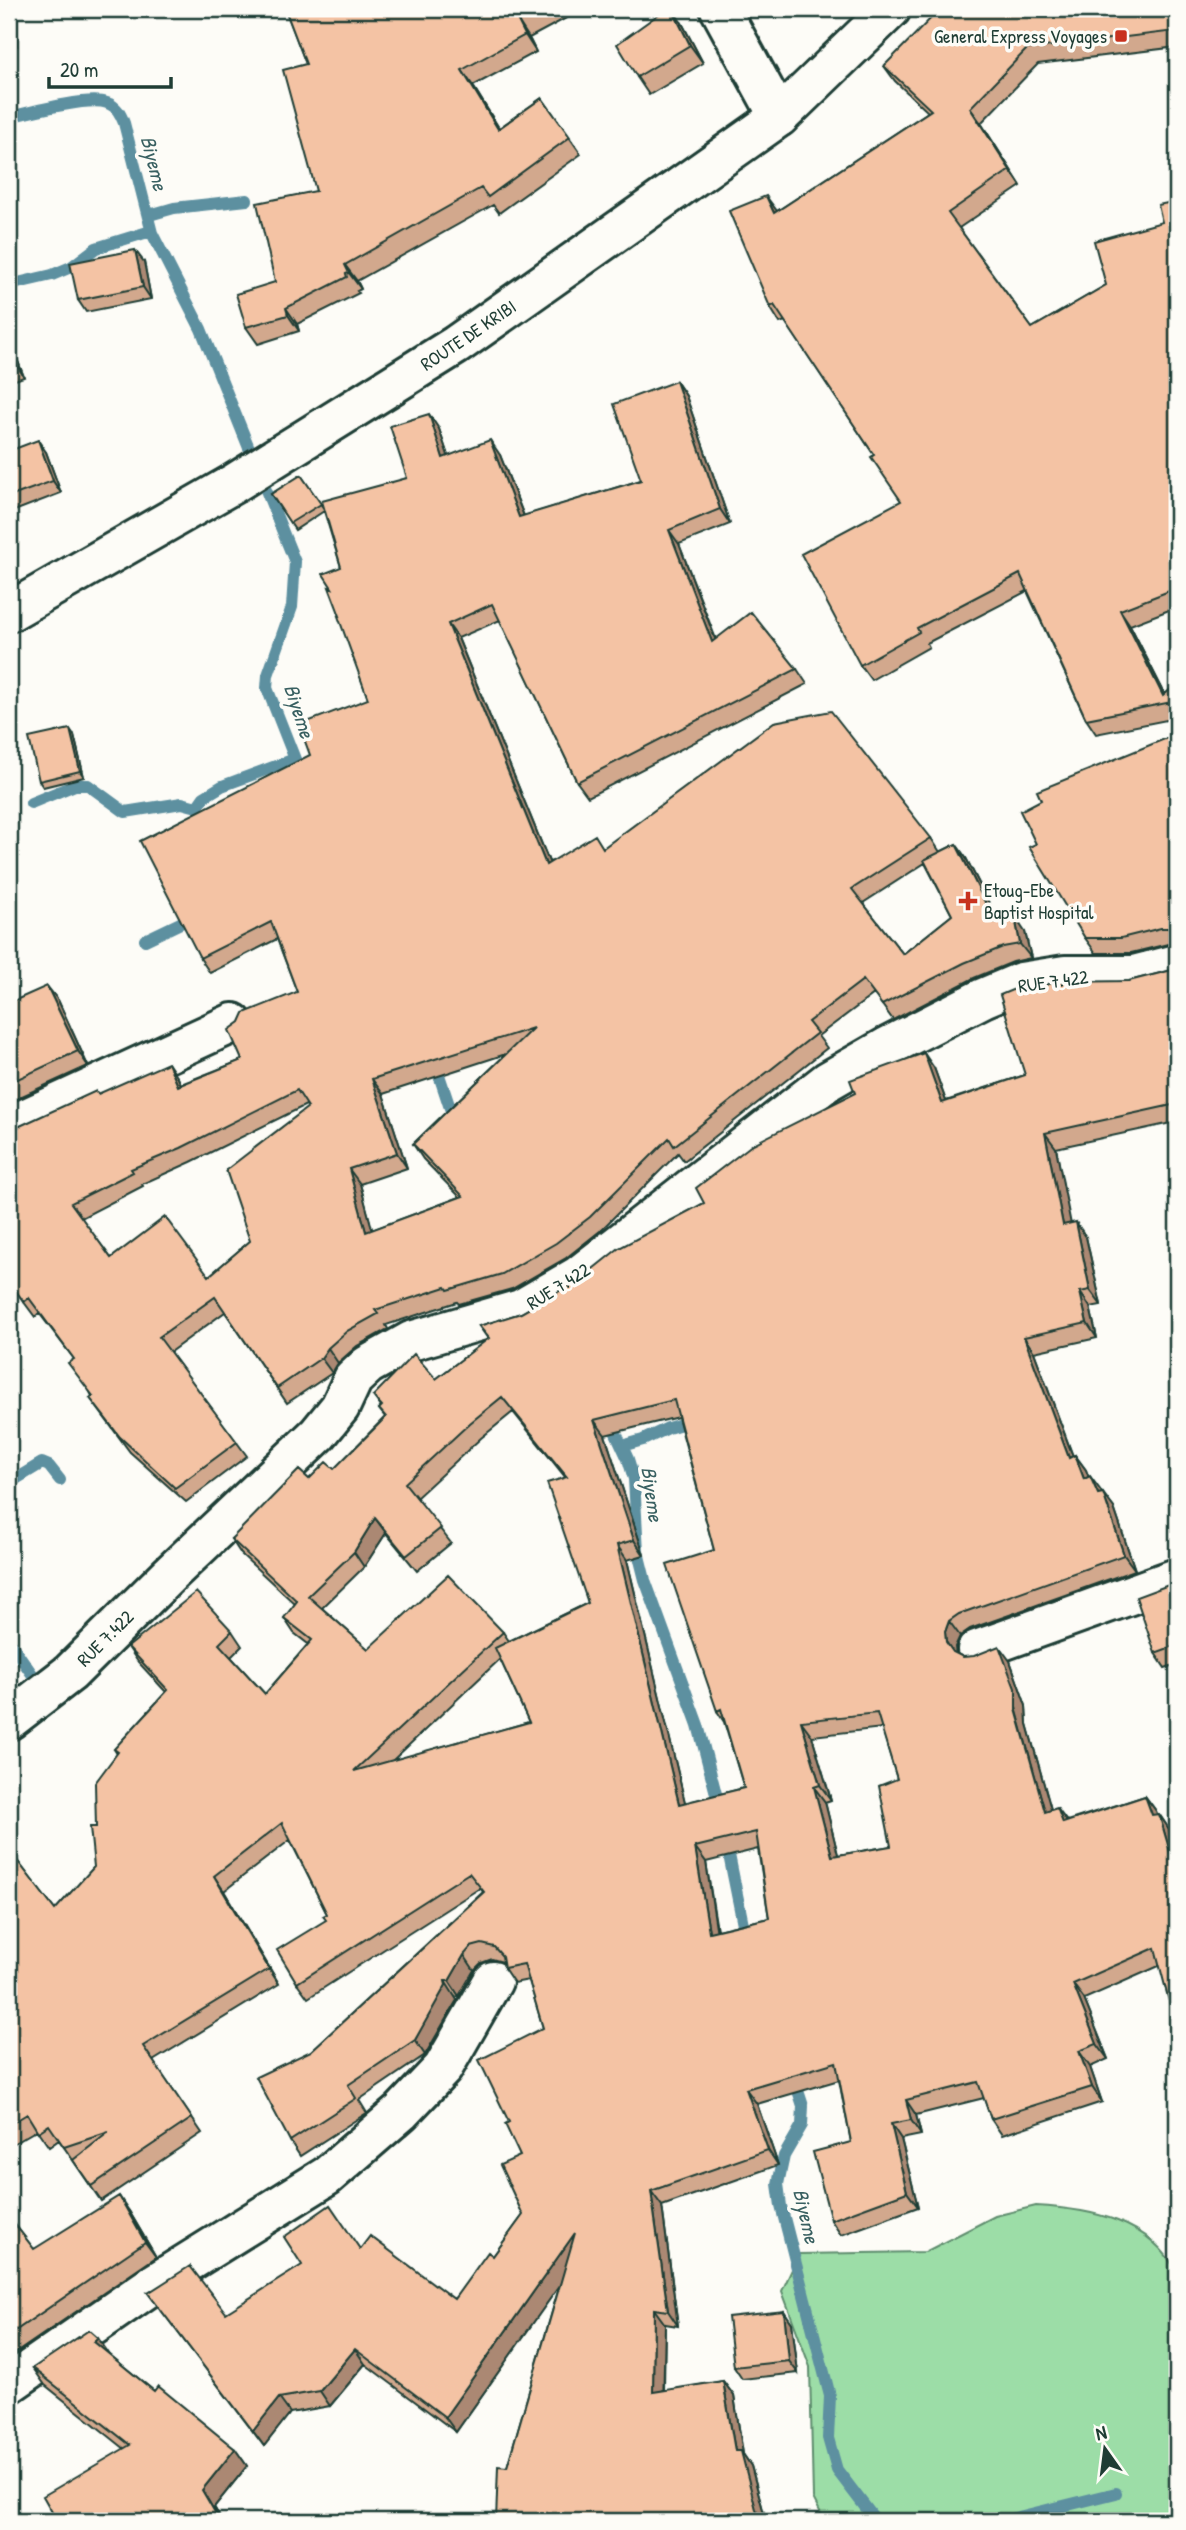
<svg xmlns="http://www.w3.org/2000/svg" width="1186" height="2530" viewBox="0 0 1186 2530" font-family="'Patrick Hand',sans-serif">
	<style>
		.green { fill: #9cdda7; stroke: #5e8d6e; stroke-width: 2 }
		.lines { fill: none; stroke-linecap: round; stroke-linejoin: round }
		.stream { stroke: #5d90a0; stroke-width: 12 }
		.minor-casing { stroke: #1f3d34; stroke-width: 44 }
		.secondary-casing { stroke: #1f3d34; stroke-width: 44 }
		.minor { stroke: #fdfcf7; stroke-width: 38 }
		.secondary { stroke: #fdfcf7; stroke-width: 38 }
		.wall { fill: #d2a88d; stroke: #1f3d34; stroke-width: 2; fill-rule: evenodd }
		.shaded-wall { fill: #ab8873; stroke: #1f3d34; stroke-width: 2 }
		.building { fill: #f4c3a4; stroke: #1f3d34; stroke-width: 2; fill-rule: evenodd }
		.poi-dot { fill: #c8321e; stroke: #fdfcf7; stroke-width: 2.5 }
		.labels { text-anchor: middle; stroke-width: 7; stroke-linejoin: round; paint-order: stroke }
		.poi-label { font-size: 19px; fill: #1f3d34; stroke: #fdfcf7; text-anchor: end }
		.street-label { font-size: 19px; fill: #1f3d34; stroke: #fdfcf7 }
		.water-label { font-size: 21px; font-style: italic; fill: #396061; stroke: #fdfcf7 }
	</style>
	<rect width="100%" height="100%" fill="#fdfcf7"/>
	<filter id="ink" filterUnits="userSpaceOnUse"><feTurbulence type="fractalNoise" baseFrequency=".0143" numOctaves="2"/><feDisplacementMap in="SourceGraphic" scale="14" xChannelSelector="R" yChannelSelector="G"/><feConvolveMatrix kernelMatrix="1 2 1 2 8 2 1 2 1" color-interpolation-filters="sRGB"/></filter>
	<g filter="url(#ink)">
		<path class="green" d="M1036 2206C1090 2209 1151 2220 1177 2273V2521H825L813 2498 810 2367 782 2291 799 2254 925 2252 995 2216Z"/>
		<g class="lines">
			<path class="stream" d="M9 117C30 112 89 96 107 103 117 106 121 115 124 123L152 233 201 329 295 562 292 607 268 675 267 688 302 777
				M153 214 174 208 247 200
				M9 285 52 275 71 267 96 248 151 231
				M31 803 75 785H88L125 812 182 803 197 807
				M197 807 204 797 222 786 289 761
				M145 940 195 916
				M434 1060 455 1123
				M609 1418 628 1459 634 1479 638 1552 645 1580 698 1725 720 1809
				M629 1444 643 1440 668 1428 692 1421
				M9 1483 42 1463 49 1466 60 1480
				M9 1641 32 1674
				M726 1840 746 1939
				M794 2078 803 2106 802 2125 784 2156 778 2184 781 2206 830 2396 828 2438 837 2470 876 2521
				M1003 2521 1116 2493"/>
			<g class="minor-casing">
				<path id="minor" d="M720 9 779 117
					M9 1126 233 1023
					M977 1650 1177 1578
					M9 1720 70 1673 170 1574 318 1434 340 1407 353 1379 368 1365 411 1341 521 1309 578 1276 828 1081 887 1047 983 998 1021 982 1065 975H1134L1177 964
					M9 2384 152 2285 327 2176 401 2112 443 2068 493 1981"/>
			</g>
			<g class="secondary-casing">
				<path id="secondary" d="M9 612 233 484 456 345 779 117 891 9"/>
			</g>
			<use href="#minor" class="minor"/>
			<use href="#secondary" class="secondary"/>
		</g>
		<path class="wall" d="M9 9 17 45 9 44Z
			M285 9H583L529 38 536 52 473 86 499 128 542 98 581 154 499 213 493 205 357 281 361 289 357 291 359 293 297 324 299 331 258 344 246 327 275 282 316 191 306 64Z
			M596 9H614L601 16Z
			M1177 9V47L1038 64 981 123 1021 186 959 228 1032 328 1106 285 1162 222 1177 201V607L1130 625 1165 694 1177 684V718L1096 734 1086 719 1027 591 927 643 929 647 871 680 860 665 901 501 874 455 785 321 780 323 770 307 777 211 928 112 895 81 884 66Z
			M682 23 703 63 649 95 637 77Z
			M144 262 151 299 86 312 78 300Z
			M9 338 24 377 9 382Z
			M676 381 686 396 730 524 679 544 716 639 797 669 807 684 588 797 577 782 500 620 458 638 549 862 604 847 931 838 940 852 956 844 966 858 998 921 1025 932 1031 958 1013 962 974 978 893 1020 874 994 818 1036 827 1048 684 1161 678 1153 600 1231 566 1258 512 1289 459 1304 457 1302 386 1325 388 1329 357 1346 338 1363 332 1373 287 1403 225 1312 170 1352 247 1456 186 1502 130 1452 90 1398 92 1396 74 1359 39 1313 35 1317 12 1286 9 1287V1131L99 1094 178 1078 181 1084 242 1060 297 992 277 939 210 973 200 958 310 755 368 699 340 616 332 588 341 567 324 511 295 530 271 494 301 475 324 509 407 478 439 429 448 456 500 455 524 516 641 480ZM925 863 952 915 903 954 863 903ZM506 1054 413 1144 423 1159 460 1197 372 1230 360 1184 407 1168 383 1094ZM306 1105 308 1107 250 1241 209 1276 111 1258 81 1218 143 1186 142 1184 191 1162Z
			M9 451 46 452 61 493 9 513Z
			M1177 734V943H1172L1131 953H1096L1085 938 1036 844Z
			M74 735 84 777 43 787 39 781Z
			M9 819 15 839 9 841Z
			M1172 970 1176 1122 1056 1148 1070 1224 1086 1237 1101 1305 1090 1307 1097 1338 1034 1352 1073 1456 1075 1455 1086 1470 1088 1477 1114 1508 1135 1570 970 1629 960 1636 955 1647 956 1653 963 1657 1010 1661 1026 1706 1027 1724 1051 1810 1067 1821 1145 1796 1156 1811 1157 1814H1159L1169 1829 1159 1966 1084 1999 1108 2059 1090 2067 1102 2102 1002 2135 991 2119 984 2098 916 2115 921 2135 901 2139 918 2207 841 2235 831 2220 851 2142 839 2080 757 2104 778 2165 662 2206 678 2326 665 2324 664 2391 723 2381 734 2396 743 2454 751 2466 766 2521H496L507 2467 560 2284 456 2432 365 2364 330 2406 290 2413 264 2446 148 2293 226 2313 360 2249 454 2299 493 2256 523 2215 520 2156 509 2122 543 2028 529 1980 514 1983 504 1968 503 1962 492 1959 481 1963 474 1970 459 1996 455 1997 457 2000 425 2055 359 2100 367 2113 365 2114 300 2156 290 2141 311 2051 483 1892 480 1888 308 1998 297 1983 326 1920 327 1914 290 1840 224 1891 279 1984 153 2061 202 2133 101 2201 59 2140 49 2147 37 2130 9 2146V1850L55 1910 94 1867 96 1827 117 1754 114 1749 166 1692 138 1662 128 1647 232 1631 242 1646 231 1657 265 1694 308 1644 294 1633 284 1618 295 1604 241 1554 231 1539 309 1479 334 1469 385 1417 379 1409 381 1407 373 1396 436 1379 488 1339 479 1326 521 1313 579 1280 704 1203 934 1068 946 1101 1025 1075 1031 989 1129 981ZM513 1412 565 1477 588 1603 509 1641 503 1632 368 1649 322 1608 364 1567 386 1533 417 1571 451 1543 416 1498 481 1438ZM678 1417 714 1550 717 1711 724 1722 744 1788 685 1803 627 1560 644 1555 605 1435ZM500 1659 529 1722 392 1761ZM882 1728 897 1779 891 1846 838 1855 825 1802 831 1800 812 1736ZM758 1849 769 1918 717 1930 706 1862Z
			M58 1000 88 1066 9 1102V1003Z
			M1177 1581V1664L1165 1668 1155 1653 1174 1583Z
			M129 2211 156 2257 10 2357 9 2356V2217L34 2249Z
			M784 2311 792 2323 798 2373 742 2379 734 2367Z
			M110 2355 154 2391 235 2449 247 2466 214 2507 222 2521H57L125 2449 45 2385 33 2368Z"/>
		<path class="shaded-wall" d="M9 9H17V45L9 33Z
			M672 9 682 23 703 63 690 45Z
			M518 21 529 38 536 52 525 35Z
			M462 70 473 86 510 146 498 129Z
			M970 108 981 123 1021 186 1010 170Z
			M766 196 777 211 784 228 774 213Z
			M135 250 144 262 151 299 143 287Z
			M345 265 357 281 361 289 349 273Z
			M286 308 297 324 299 331 288 315Z
			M9 338 24 377 14 361 9 349Z
			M676 381 686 396 730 524 720 509Z
			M429 414 439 429 454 473 443 458Z
			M38 440 46 452 61 493 53 481Z
			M490 440 500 455 530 532 519 517Z
			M669 530 679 544 722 657 712 642Z
			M1120 610 1130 625 1169 703 1163 696Z
			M448 624 458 638 556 879 546 865Z
			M70 729 74 735 84 777 80 771Z
			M9 819 15 839 9 830Z
			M956 844 966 858 1006 936 995 922Z
			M1015 917 1025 932 1031 958 1020 944Z
			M47 986 58 1000 88 1066 78 1051Z
			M924 1053 934 1068 952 1118 942 1103Z
			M168 1063 178 1078 188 1100 178 1086Z
			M372 1079 383 1094 407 1168 397 1153Z
			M1045 1133 1056 1148 1074 1240 1063 1225Z
			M349 1169 360 1184 377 1247 366 1232Z
			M1076 1222 1086 1237 1101 1305 1090 1290Z
			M1080 1292 1090 1307 1097 1338 1087 1323Z
			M1024 1337 1034 1352 1079 1473 1069 1458Z
			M328 1348 338 1363 332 1373 321 1358Z
			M594 1420 605 1435 644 1555 634 1540Z
			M1075 1455 1086 1470 1095 1494 1084 1479Z
			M1090 1476 1101 1491 1109 1509 1098 1494Z
			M1103 1493 1114 1508 1135 1570 1124 1555Z
			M375 1518 386 1533 364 1567 354 1552Z
			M617 1545 627 1560 689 1819 679 1804Z
			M949 1621 960 1636 955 1647 956 1657 946 1642 945 1632Z
			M999 1646 1010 1661 1026 1706 1027 1724 1056 1827 1045 1812Z
			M801 1721 812 1736 831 1800 820 1785Z
			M814 1787 825 1802 842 1871 832 1856Z
			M1145 1796 1156 1811 1162 1830 1152 1815Z
			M1057 1808 1068 1823H1063Z
			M1159 1814 1169 1829 1177 1856V1872L1175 1869Z
			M695 1847 706 1862 719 1947 709 1932Z
			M214 1876 224 1891 279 1984 269 1969Z
			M464 1955 474 1970 459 1996 449 1981Z
			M445 1981 457 2000 425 2055 415 2040Z
			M1073 1984 1084 1999 1108 2059 1097 2044Z
			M1079 2051 1090 2067 1102 2102 1092 2087Z
			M746 2089 757 2104 778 2165 768 2150Z
			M906 2100 916 2115 921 2135 911 2120Z
			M891 2124 901 2139 918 2207 907 2192Z
			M651 2191 662 2206 678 2326 668 2311Z
			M119 2196 129 2211 156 2257 145 2242Z
			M575 2233 586 2248 456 2432 445 2417Z
			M654 2309 665 2324 663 2407 653 2392Z
			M784 2311 792 2323 798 2373 789 2361Z
			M98 2338 110 2355 94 2342Z
			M355 2349 365 2364 330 2406 320 2391Z
			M723 2381 734 2396 743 2454 751 2466 766 2521H759L735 2451Z
			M279 2398 290 2413 264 2446 253 2431Z
			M235 2449 247 2466 214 2507 222 2521H220L202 2490Z"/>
		<path class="building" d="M285 9H541L518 21 525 35 462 70 498 129 542 98 570 137 488 197 481 188 345 265 349 273 346 274 347 277 286 308 288 315 246 327 236 294 275 282 257 203 316 191 283 70 306 64Z
			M666 9H672L690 45 637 77 617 44Z
			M940 9H1177V40L1175 31 1027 49 970 108 1010 170 948 213 1032 328 1106 285 1094 241 1162 222 1158 205 1177 201V588L1120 610 1163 696 1177 684V701L1086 719 1020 574 917 628 919 632 860 665 801 554 901 501 871 457 874 455 774 305 770 307 729 211 766 196 774 213 931 110 884 66Z
			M135 250 143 287 78 300 70 263Z
			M9 349 14 361 9 363Z
			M676 381 720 509 669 530 712 642 751 612 797 669 577 782 492 604 448 624 546 865 595 835 603 848 774 722 831 711 931 838 852 889 903 954 952 915 924 860 956 844 995 922 1015 917 1020 944 1003 947 964 963 882 1005 863 980 808 1022 817 1033 674 1146 669 1138 590 1217 556 1243 502 1274 448 1290 446 1287 375 1310 378 1314 347 1331 328 1348 321 1358 277 1388 215 1297 159 1337 237 1442 175 1488 120 1437 90 1398 93 1396 68 1363 74 1359 29 1298 24 1302 9 1281V1131L96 1091 98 1094 168 1063 178 1086 242 1060 229 1030 240 1022 244 1013 297 992 271 922 200 958 140 841 310 755 299 725 368 699 338 616H340L329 587 332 588 323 574 341 567 322 501 407 478 390 426 429 414 443 458 490 440 519 517 641 480 614 404ZM533 1028 413 1144 463 1196 366 1232 349 1169 397 1153 372 1079ZM297 1090 308 1107 226 1170 250 1241 209 1276 165 1217 111 1258 71 1203 133 1172 131 1169 181 1148Z
			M38 440 53 481 9 497V451Z
			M301 475 321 504 290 523 271 494Z
			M70 729 80 771 39 781 29 738Z
			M1177 734V931L1172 928H1161L1121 938H1085L1029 847 1036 844 1020 811 1041 800 1037 791Z
			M1177 967V1125L1172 1105 1045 1133 1063 1225 1076 1222 1090 1290 1080 1292 1087 1323 1024 1337 1069 1458 1075 1455 1084 1479 1090 1476 1098 1494 1103 1493 1124 1555 959 1614 949 1621 945 1632 946 1642 953 1652 963 1657 974 1656 999 1646 1016 1691V1709L1045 1812 1057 1808 1063 1823 1145 1796 1152 1815 1159 1814 1175 1869H1177V2032L1155 1948 1073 1984 1097 2044 1079 2051 1092 2087 991 2119 978 2082 906 2100 911 2120 891 2124 907 2192 831 2220 813 2152 851 2142 836 2062 746 2089 768 2150 651 2191 668 2311 654 2309 653 2392 723 2381 735 2451H741L759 2521H496L498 2466 507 2467 575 2233 445 2417 355 2349 320 2391 279 2398 253 2431 148 2293 190 2266 226 2313 302 2265 284 2237 330 2205 360 2249 370 2236 454 2299 488 2252 493 2256 523 2215 500 2165 520 2156 505 2124 509 2122 479 2060 543 2028 524 1964 504 1968 502 1956 494 1947 482 1944 471 1947 464 1955 449 1981H445L446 1985 415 2040 348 2085 356 2098 355 2099 290 2141 256 2077 311 2051 484 1892 469 1873 297 1983 277 1950 326 1920 323 1916 327 1914 282 1823 214 1876 269 1969 143 2046 192 2118 91 2186 73 2160 109 2132 64 2147 49 2125 38 2132 27 2114 9 2125V1850L55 1910 94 1867 90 1827H96L95 1783 118 1752 114 1749 168 1690 128 1647 196 1592 232 1631 219 1644 265 1694 312 1640 284 1618 297 1601 231 1539 299 1470 309 1479 326 1462 334 1469 386 1417 379 1409 382 1406 373 1396 414 1354 436 1379 489 1338 479 1326 521 1313 579 1280 619 1248 704 1203 696 1188 753 1144 855 1093 850 1080 924 1053 942 1103 1025 1075 1000 995 1017 988 1030 986V989L1056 982 1129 981 1172 970ZM502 1397 567 1477 547 1483 588 1603 495 1648 529 1722 354 1771 503 1632 448 1575 368 1649 308 1596 354 1552 375 1518 406 1556 441 1528 405 1483 470 1423ZM674 1400 714 1550 667 1565 717 1711 721 1709 744 1788 679 1804 617 1545 634 1540 594 1420ZM877 1713 897 1779 879 1786 891 1846 832 1856 814 1787 820 1785 801 1721ZM756 1832 769 1918 709 1932 695 1847Z
			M47 986 78 1051 9 1083V1003Z
			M1177 1581V1645L1155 1653 1136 1597 1174 1583Z
			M119 2196 145 2242 9 2335V2217L34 2249Z
			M784 2311 789 2361 734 2367 728 2317Z
			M89 2330 98 2338 94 2342 154 2391 158 2386 235 2449 202 2490 220 2521H57L43 2496 130 2445 33 2368Z"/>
	</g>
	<g class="poi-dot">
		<rect x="1114" y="29" width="14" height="14" rx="3.5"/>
		<path d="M964.5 890.5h7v7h7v7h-7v7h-7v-7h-7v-7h7z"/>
	</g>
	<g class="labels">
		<g class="poi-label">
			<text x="1107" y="43">General Express Voyages</text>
			<text x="984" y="897" text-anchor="start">Etoug-Ebe<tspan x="984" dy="22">Baptist Hospital</tspan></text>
		</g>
		<g class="street-label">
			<text transform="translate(468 335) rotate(-34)" y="7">ROUTE DE KRIBI</text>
			<text transform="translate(1053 981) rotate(-8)" y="7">RUE 7.422</text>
			<text transform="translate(558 1286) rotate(-32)" y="7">RUE 7.422</text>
			<text transform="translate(105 1638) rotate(-45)" y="7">RUE 7.422</text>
		</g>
		<g class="water-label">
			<text transform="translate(154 163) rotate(76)" y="7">Biyeme</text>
			<text transform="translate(299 711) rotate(72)" y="7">Biyeme</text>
			<text transform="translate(652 1494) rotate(82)" y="7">Biyeme</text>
			<text transform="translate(806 2216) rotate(77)" y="7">Biyeme</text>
		</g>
	</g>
	<rect width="1186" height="2530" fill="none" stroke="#fdfcf7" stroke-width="35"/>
	<rect x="18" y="18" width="1151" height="2495" fill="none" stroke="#1f3d34" stroke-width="2.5" filter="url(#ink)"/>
	<g transform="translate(1105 2449) rotate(346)" stroke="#fdfcf7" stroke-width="5" paint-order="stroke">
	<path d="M0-5L12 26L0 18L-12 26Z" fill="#1f3d34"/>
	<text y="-10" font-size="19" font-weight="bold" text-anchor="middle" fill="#1f3d34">N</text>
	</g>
	<path d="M49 77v10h122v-10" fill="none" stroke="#1f3d34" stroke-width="3.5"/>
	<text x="60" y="77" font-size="21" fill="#1f3d34" stroke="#fdfcf7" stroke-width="5" paint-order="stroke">20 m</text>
</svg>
